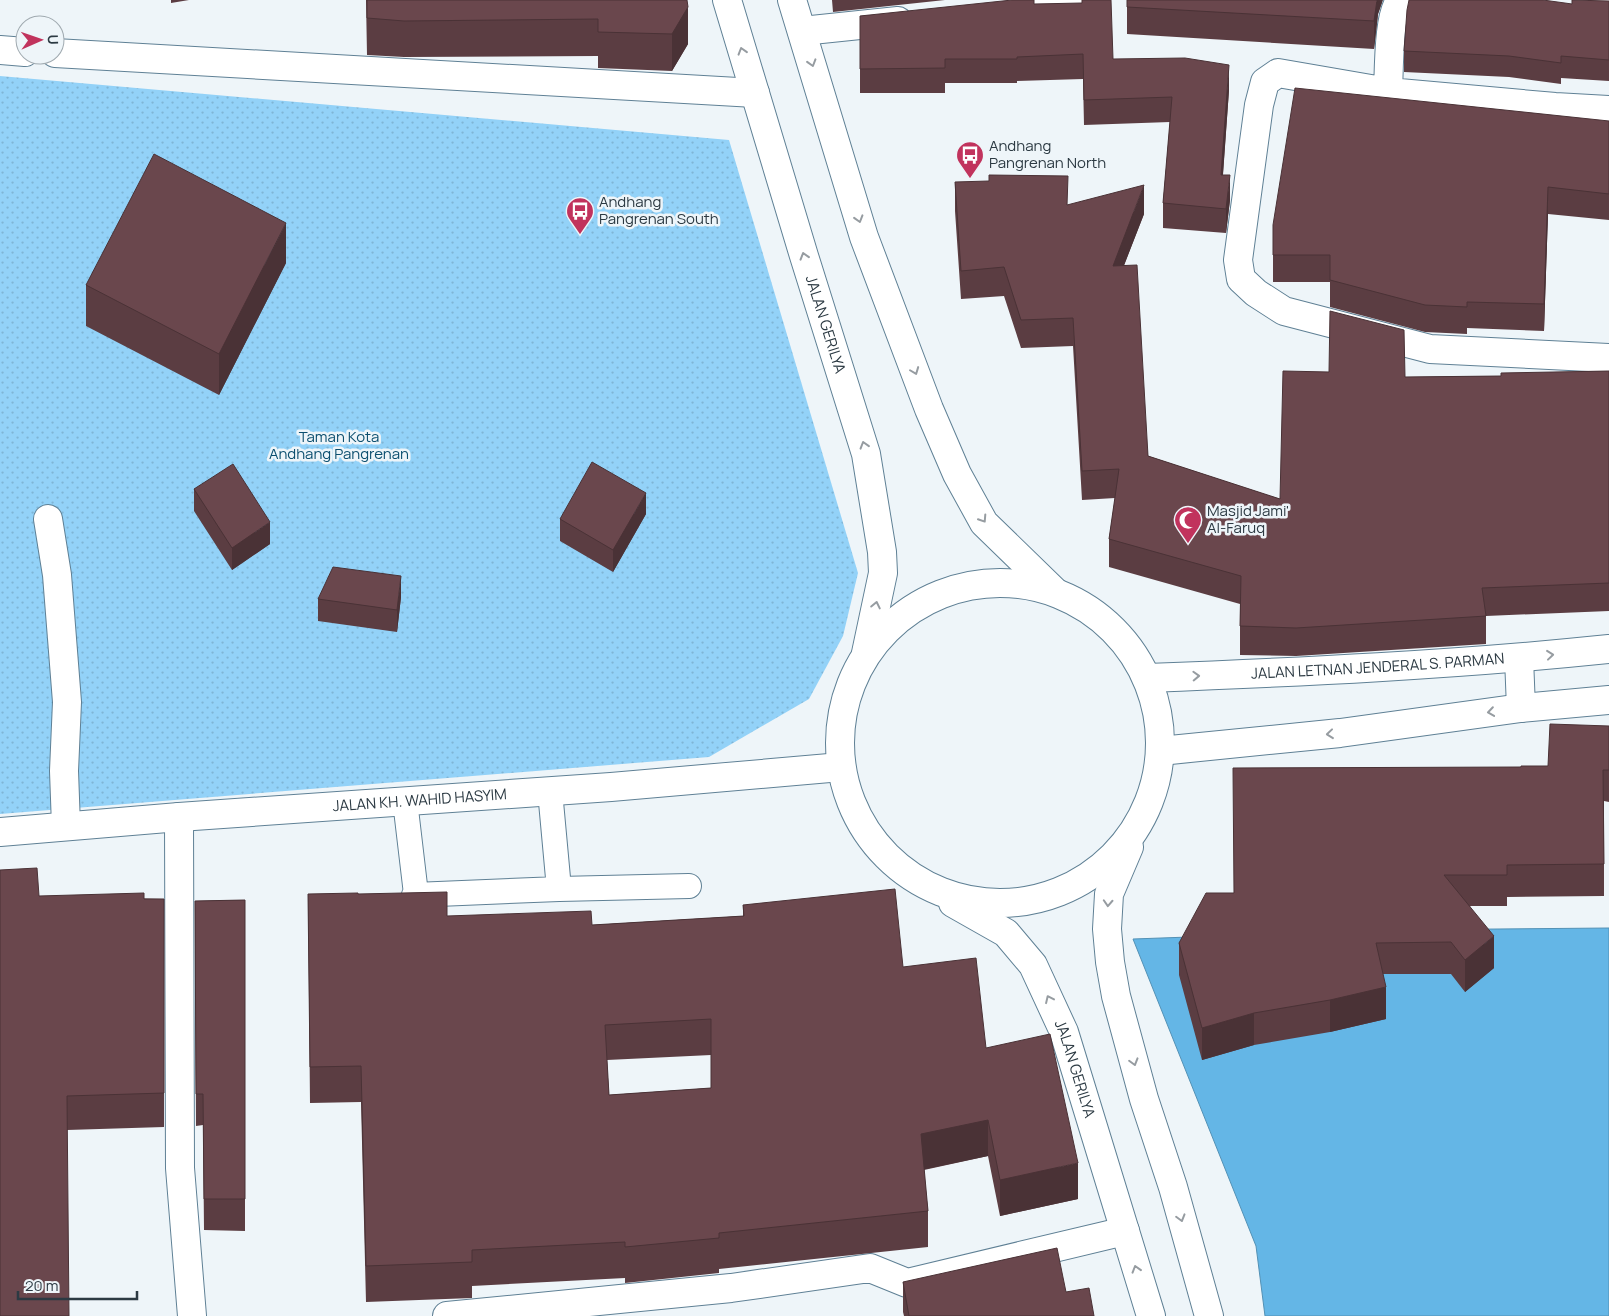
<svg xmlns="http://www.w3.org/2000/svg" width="1609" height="1316" viewBox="0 0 1609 1316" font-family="Manrope,sans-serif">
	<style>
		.park { fill: url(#park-dots) }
		.water { fill: #64b6e6; stroke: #5391b5 }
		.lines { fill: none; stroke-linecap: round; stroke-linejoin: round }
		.lane-casing { stroke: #5f8095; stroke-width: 26 }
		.street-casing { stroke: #5f8095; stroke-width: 30 }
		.secondary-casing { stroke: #5f8095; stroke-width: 30 }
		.primary-casing { stroke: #5f8095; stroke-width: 30 }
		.highway-casing { stroke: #5f8095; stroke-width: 30 }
		.lane { stroke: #fff; stroke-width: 24 }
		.street { stroke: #fff; stroke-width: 28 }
		.secondary { stroke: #fff; stroke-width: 28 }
		.primary { stroke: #fff; stroke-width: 28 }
		.highway { stroke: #fff; stroke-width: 28 }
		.wall { fill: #5b3d42; fill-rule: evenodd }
		.shaded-wall { fill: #4a3236 }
		.building { fill: #6a474d; stroke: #4a3236; fill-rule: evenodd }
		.oneway { stroke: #969ca1 }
		.labels { text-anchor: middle; stroke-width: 5; stroke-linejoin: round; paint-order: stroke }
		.poi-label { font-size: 15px; fill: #2c3a43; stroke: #eef5f9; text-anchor: start }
		.street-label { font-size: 15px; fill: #2c3a43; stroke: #eef5f9 }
		.park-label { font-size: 15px; fill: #0c4f6f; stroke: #eef5f9 }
	</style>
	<defs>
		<pattern id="park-dots" width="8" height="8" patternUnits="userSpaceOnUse" patternTransform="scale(1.25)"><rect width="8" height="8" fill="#93d2f8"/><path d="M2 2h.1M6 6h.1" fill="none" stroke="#7fb5d6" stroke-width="1.8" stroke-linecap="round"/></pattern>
	</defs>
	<rect width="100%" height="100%" fill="#eef5f9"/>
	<path class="park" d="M0 76 729 140 858 573 843 636 809 699 709 757 0 814Z"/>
	<path class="water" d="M1609 928V1316H1265L1256 1246 1133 939 1387 930Z"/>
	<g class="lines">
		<g class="lane-casing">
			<path id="lane" d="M550 791 559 889
				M405 801 416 894
				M414 895 559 889 689 886"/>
		</g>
		<g class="street-casing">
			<path id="street" d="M1603 0H1609
				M1020 8 1055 4 1073 0
				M802 31 898 21
				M0 50 25 52
				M55 53 755 93
				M1388 92C1389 74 1388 11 1401 0
				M1609 110 1555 107 1388 92 1278 73 1265 82 1259 105 1238 260 1241 279 1256 293 1284 311 1430 349 1609 358
				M48 519 57 575 67 702 64 771 66 826
				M179 817 180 1168 192 1316
				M447 1316 731 1288 870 1268 907 1283 1125 1231"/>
		</g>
		<g class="secondary-casing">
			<g id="secondary">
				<path d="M1519 658 1521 708"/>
				<path id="s1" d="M1147 678C1301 672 1455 665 1609 649"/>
				<path d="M1160 751 1340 733 1521 708 1609 700"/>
			</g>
		</g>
		<g class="primary-casing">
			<g id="primary">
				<path id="s2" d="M0 832 179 817 611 787 841 767"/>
			</g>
		</g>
		<g class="highway-casing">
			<g id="highway">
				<path id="s3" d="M727 0 804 256 866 454 882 552 883 573 866 653"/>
				<path d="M792 0 864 237 929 409 957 474 984 523 1054 591"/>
				<circle cx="1000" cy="743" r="160"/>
				<path d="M1129 847 1109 894 1107 929 1110 962 1116 996 1144 1099 1173 1187 1209 1316"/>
				<path id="s4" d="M953 903 1006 933 1033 965 1064 1032 1151 1316"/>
			</g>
		</g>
		<use href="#lane" class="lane"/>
		<use href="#street" class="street"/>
		<use href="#secondary" class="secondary"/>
		<use href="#primary" class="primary"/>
		<use href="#highway" class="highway"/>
	</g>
	<path class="wall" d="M171 0H189L171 3Z
		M366 0H687L688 44 672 71 598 68V56L404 57 367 55Z
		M832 0H945L833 12Z
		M1127 0 1382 2 1378 14 1374 49 1127 34Z
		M1609 1V81L1561 78V84L1509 77 1404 72V51L1572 4Z
		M1034 4 1113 59 1229 90 1223 175 1230 200 1226 233 1163 228V203L1170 122 1084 125 1083 79 1017 81V83H945V93H860V16Z
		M1609 121V220L1548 214 1544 331 1467 328V334L1425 332 1330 307V282H1273V225Z
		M955 182 1068 205 1144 214 1124 265 1148 456 1280 499 1405 377 1501 376 1609 371V611L1486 616V644L1296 656 1240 655V604L1109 567V539L1115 498 1082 500 1073 346 1021 348 1004 296 961 299 955 211Z
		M286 263 219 395 86 326V285Z
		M194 489 270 544 232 570 194 511Z
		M646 514 613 572 560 541V519Z
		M401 597 397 632 318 621V599Z
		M1609 726V802L1604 801V896L1507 897V906H1470L1494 968 1465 992 1451 974H1383L1386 1019 1330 1032 1254 1045 1202 1060 1179 975V943L1234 893 1521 767 1548 766Z
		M308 894H358L447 916 592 925 743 916V905L903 967 986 1048 1078 1199 1000 1216 988 1156 924 1170 928 1211V1247L719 1269V1273L625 1283V1278L472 1286V1298L366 1302 361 1102 310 1103ZM711 1055V1088L609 1095 607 1060Z
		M39 896 164 899V1127L67 1130Z
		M245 900V1231L204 1230 203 1125 196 1126 195 901Z
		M903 1282 1094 1316H904L903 1312Z"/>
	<path class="shaded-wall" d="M1377 0H1383L1378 14 1374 49V21Z
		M688 7V44L672 71V34Z
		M1229 65V90L1221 200V175Z
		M1230 175V200L1226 233V209Z
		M1144 185V214L1113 294V266Z
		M1548 187V214L1544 331V304Z
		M286 223V263L219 395V354Z
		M646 493V514L613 572V550Z
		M270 522V544L232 570V548Z
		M401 576V597L397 632V610Z
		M1494 936V968L1465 992V960Z
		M1386 987V1019L1330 1032V1000Z
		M1254 1013V1045L1202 1060V1028Z
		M988 1120V1156L921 1170V1134Z
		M1078 1163V1199L1000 1216V1180Z"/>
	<path class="building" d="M367 0H687L688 7 672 34 598 32V19L404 21 367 18Z
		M1012 0H1034V4L1082 3V0H1111L1113 59 1185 58 1229 65 1221 175H1230L1226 209 1163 203 1172 97 1084 100 1083 54 1017 57V59H945V68L860 69V16Z
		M1127 0H1377L1374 21 1127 7Z
		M1409 0H1543L1572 4V0L1609 1V60L1561 56V63L1509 56 1404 51 1407 10Z
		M1295 88 1609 121V194L1548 187 1544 304 1467 302V307L1425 305 1330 280V255H1273V225Z
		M154 154 286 223 219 354 86 285Z
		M989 175 1068 176 1067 205 1144 185 1113 266 1137 265 1148 456 1280 499 1283 371 1329 372 1330 311 1404 330 1405 377 1501 376V373L1609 371V583L1482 588 1486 616 1296 628 1240 626 1241 576 1109 539 1119 469 1082 471 1073 318 1021 320 1004 267 961 271 955 182 989 181Z
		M592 462 646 493 613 550 560 519Z
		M233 464 270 522 232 548 194 489Z
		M333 567 401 576 397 610 318 599Z
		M1550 724 1609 726V770H1603L1604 864 1507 865V875H1444L1494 936 1465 960 1451 942 1376 943 1386 987 1330 1000 1254 1013 1202 1028 1179 943 1206 893H1234L1233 768 1521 767V766H1548Z
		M37 868 39 896 144 893V899H164V1093L67 1096 69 1316H0V870Z
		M895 889 903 967 976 958 986 1048 1050 1034 1078 1163 1000 1180 988 1120 921 1134 928 1211 719 1233V1238L625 1247V1242L472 1250V1262L366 1266 361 1066 310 1067 308 894 358 893V894L447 892V916L591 911 592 925 744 916 743 905ZM711 1019V1088L609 1095 605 1025Z
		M245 900V1199H204L203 1094H196L195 901Z
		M1057 1248 1066 1292 1089 1288 1094 1316H909L903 1282Z"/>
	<defs><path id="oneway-chevron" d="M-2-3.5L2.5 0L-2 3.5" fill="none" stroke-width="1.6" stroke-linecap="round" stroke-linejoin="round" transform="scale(1.25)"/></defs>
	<g class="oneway">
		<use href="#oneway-chevron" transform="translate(742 51) rotate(-107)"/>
		<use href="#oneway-chevron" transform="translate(812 63) rotate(73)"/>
		<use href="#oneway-chevron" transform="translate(859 219) rotate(73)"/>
		<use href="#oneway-chevron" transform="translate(804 256) rotate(-107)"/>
		<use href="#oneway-chevron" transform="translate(915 371) rotate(69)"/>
		<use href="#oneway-chevron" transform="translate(864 445) rotate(-107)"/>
		<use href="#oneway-chevron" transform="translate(983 519) rotate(57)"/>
		<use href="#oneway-chevron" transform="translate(876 605) rotate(-78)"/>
		<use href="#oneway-chevron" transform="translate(1550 655) rotate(-6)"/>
		<use href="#oneway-chevron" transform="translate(1196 676) rotate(-2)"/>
		<use href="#oneway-chevron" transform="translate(1491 712) rotate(172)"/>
		<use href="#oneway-chevron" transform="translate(1330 734) rotate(174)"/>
		<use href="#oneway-chevron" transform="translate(1108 903) rotate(93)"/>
		<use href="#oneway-chevron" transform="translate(1049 999) rotate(-115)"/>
		<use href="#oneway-chevron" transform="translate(1134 1062) rotate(74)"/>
		<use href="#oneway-chevron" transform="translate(1181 1218) rotate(74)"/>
		<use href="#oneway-chevron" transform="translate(1136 1269) rotate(-107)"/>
	</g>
	<defs>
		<g id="bus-pin" transform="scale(1.4375)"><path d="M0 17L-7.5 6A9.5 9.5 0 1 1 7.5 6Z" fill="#c1335d" stroke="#eef5f9"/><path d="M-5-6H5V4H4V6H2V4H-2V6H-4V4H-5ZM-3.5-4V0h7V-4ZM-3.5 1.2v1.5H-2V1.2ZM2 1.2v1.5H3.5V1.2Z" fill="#fff"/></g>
		<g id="mosque-pin" transform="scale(1.4375)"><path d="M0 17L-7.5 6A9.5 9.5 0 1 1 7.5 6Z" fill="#c1335d" stroke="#eef5f9"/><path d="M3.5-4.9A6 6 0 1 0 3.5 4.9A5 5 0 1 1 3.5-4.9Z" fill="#fff"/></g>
	</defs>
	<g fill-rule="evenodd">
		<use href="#bus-pin" x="970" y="155"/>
		<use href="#bus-pin" x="580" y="211"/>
		<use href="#mosque-pin" x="1188" y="520"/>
	</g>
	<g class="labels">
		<g class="poi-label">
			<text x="989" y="151">Andhang<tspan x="989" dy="17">Pangrenan North</tspan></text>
			<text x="599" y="207">Andhang<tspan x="599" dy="17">Pangrenan South</tspan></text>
			<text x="1207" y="516">Masjid Jami'<tspan x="1207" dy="17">Al-Faruq</tspan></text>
		</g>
		<g class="street-label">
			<text dy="5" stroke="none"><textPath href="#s3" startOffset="339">JALAN GERILYA</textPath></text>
			<text dy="5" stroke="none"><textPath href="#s1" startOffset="231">JALAN LETNAN JENDERAL S. PARMAN</textPath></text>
			<text dy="5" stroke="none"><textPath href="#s2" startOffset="421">JALAN KH. WAHID HASYIM</textPath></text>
			<text dy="5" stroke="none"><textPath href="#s4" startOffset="215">JALAN GERILYA</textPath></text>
		</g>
		<g class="park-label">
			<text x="339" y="442">Taman Kota<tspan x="339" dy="17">Andhang Pangrenan</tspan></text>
		</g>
	</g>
	<g transform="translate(40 40) rotate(88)"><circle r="24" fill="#eef5f9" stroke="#a0aab0"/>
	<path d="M0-4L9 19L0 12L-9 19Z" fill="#c1335d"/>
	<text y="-8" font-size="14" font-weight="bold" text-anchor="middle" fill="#2c3a43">U</text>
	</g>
	<path d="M18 1291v8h119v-8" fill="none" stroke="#2c3a43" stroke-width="2.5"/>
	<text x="25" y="1291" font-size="15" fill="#2c3a43" stroke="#eef5f9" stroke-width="4" paint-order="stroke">20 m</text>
</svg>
